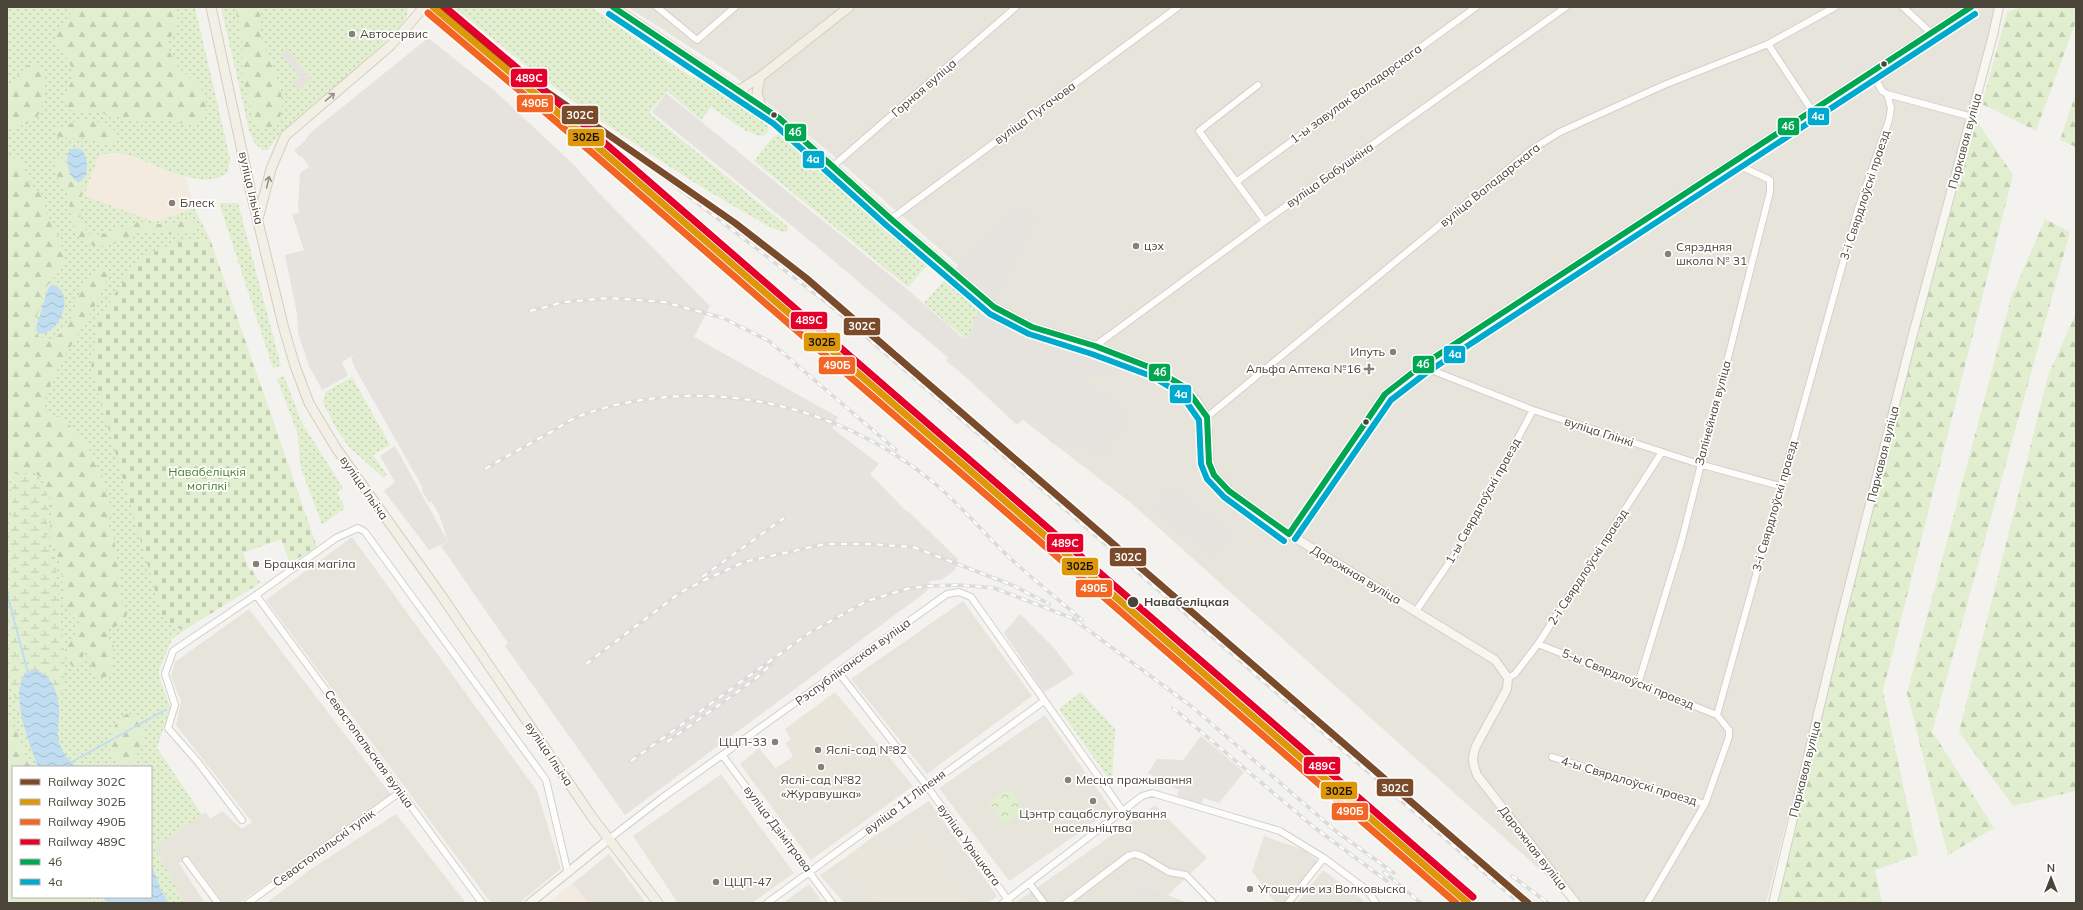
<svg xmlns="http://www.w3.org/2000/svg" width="2083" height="910" viewBox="0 0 2083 910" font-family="Mulish,sans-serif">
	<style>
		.residential { fill: #e7e4dc }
		.commercial { fill: #f3ebdf }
		.industrial { fill: #e6e2de }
		.education { fill: #eae5da }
		.grass { fill: url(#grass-dots); fill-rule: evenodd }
		.forest { fill: url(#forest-firs) }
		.wetland { fill: url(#wetland-marsh) }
		.cemetery { fill: url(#cemetery-stones) }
		.park { fill: url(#park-crowns) }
		.parking { fill: #e6e3df }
		.water { fill: url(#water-waves) }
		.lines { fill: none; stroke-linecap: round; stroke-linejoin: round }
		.stream { stroke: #c0ddf1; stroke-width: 2 }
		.street-casing { stroke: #d2d0cb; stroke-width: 8 }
		.secondary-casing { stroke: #d3cfc5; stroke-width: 10 }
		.primary-casing { stroke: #d6cebb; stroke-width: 11 }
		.street { stroke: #fdfdfc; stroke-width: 6 }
		.secondary { stroke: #f7f6f1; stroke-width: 8 }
		.primary { stroke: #f2efe6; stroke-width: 9 }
		.rail-casing { stroke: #dbdbda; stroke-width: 3.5 }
		.rail { stroke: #fff; stroke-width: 2; stroke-dasharray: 6; stroke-linecap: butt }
		.bus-1-casing { stroke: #fff; stroke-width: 9 }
		.bus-2-casing { stroke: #fff; stroke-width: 9 }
		.bus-1 { stroke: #00a651; stroke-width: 6 }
		.bus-2 { stroke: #00a9ce; stroke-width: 6 }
		.rail-1-casing { stroke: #fff; stroke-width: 10 }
		.rail-2-casing { stroke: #fff; stroke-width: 10 }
		.rail-3-casing { stroke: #fff; stroke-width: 10 }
		.rail-4-casing { stroke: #fff; stroke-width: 10 }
		.rail-1 { stroke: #7a4b2a; stroke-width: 7 }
		.rail-2 { stroke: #dd9709; stroke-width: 7 }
		.rail-3 { stroke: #f26522; stroke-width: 7 }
		.rail-4 { stroke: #e4002b; stroke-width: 7 }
		.oneway { stroke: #969187 }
		.poi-dot { fill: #868178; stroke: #fff; stroke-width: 1.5 }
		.bus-dot { fill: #4b4439; stroke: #fff; stroke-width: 1.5 }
		.labels { text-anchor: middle; stroke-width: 3.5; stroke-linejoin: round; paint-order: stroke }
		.poi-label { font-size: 12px; fill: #4b4439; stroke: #fff; text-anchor: start }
		.street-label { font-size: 12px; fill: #4b4439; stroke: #fff }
		.park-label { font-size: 12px; fill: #4a7f2a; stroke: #fff }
		.stop-label { font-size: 12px; font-weight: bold; fill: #4b4439; stroke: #fff; text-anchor: start }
		.line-badge { stroke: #fff; stroke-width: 1.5 }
		.badge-label { font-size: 11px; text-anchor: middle; font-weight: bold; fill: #fff }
		.pale-badge-label { font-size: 11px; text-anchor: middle; font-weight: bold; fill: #111 }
	</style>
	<defs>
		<pattern id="grass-dots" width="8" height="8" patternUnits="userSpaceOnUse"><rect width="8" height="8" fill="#e1eecf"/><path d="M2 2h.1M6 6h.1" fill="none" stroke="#c3cdb2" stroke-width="1.8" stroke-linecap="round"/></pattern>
		<pattern id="forest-firs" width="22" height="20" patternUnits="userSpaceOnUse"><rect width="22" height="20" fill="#e1eecf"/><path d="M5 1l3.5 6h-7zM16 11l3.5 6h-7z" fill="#c3cdb2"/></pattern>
		<pattern id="wetland-marsh" width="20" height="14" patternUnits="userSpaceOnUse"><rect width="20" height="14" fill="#e1eecf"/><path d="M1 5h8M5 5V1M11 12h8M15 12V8" fill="none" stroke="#c3cdb2"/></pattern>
		<pattern id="cemetery-stones" width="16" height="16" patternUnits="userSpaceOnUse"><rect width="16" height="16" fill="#e1eecf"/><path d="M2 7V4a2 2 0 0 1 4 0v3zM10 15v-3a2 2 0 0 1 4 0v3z" fill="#c3cdb2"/></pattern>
		<pattern id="park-crowns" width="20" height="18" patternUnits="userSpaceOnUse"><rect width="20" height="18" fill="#e1eecf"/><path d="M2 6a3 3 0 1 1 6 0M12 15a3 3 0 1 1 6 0" fill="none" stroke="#c3cdb2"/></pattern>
		<pattern id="water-waves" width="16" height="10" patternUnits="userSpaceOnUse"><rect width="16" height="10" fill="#c0ddf1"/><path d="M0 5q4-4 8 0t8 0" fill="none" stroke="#a6bfcf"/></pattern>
	</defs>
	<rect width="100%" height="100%" fill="#f4f2ee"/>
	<path class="residential" d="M628 7H1997L1884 437 1766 903H1577L1130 502 946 361 978 312 947 280 958 265 828 151 732 74Z
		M352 537 537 791 561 869 519 903H491L266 600Z
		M963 601 1032 696 927 774 851 679Z
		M249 609 392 796 239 903H224L190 858 179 863 205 903H185L154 847 206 812 210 819 222 811 242 829 252 822 176 725 181 701 171 676 175 662Z
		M1045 715 1112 810 1009 881 939 788Z
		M860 722 913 786 811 860 740 764 759 748 775 768 807 796 855 762 838 740Z
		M721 774 794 873 752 903H678L633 836Z
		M929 801 997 896 988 903H970L884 860 870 839Z
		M1155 805 1207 858 1168 895 1139 883 1131 903H1015Z
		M396 814 466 903H266L314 867Z
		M1264 836 1304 850 1318 861 1284 903H1275L1252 871Z
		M609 854 646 903H587L573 883Z
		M845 858 879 903H844L820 875Z
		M1323 870 1362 899 1364 903H1297Z
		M809 884 823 903H783Z"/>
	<path class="commercial" d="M123 154 186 178 194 208 156 222 84 197 99 155Z
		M573 883 587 903H547Z"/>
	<path class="industrial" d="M428 38 495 91 574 165 598 192 710 306 694 337 838 417 832 428 879 464 870 474 907 512 908 511 958 559 955 570 941 580 930 581 927 591 625 815 505 646 508 643 441 546 448 542 439 514 431 501 429 503 421 489 423 488 356 370 351 358 358 353 331 306 301 225 298 206 300 173 309 167 302 156 300 157 294 150 305 141 309 134Z
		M666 93 907 289 966 341 973 329 977 315 1101 360 1115 364 1112 377 1097 373 1085 380 1129 416 1105 452 1053 444 1025 417 1017 425 955 367 962 359 956 354 951 360 802 234 652 112Z
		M1017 206 1035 219 995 299 958 265Z
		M1171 485 1230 533 1214 557 1153 509Z
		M1020 614 1054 648 1074 674 1044 692 1004 633Z
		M1201 736 1244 772 1219 803 1179 790 1148 773 1157 759 1183 760Z
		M1139 883 1168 895 1188 903H1131Z"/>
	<path class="education" d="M835 692 860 722 838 740 856 762 807 796 775 768 793 757 786 743 791 739 785 729Z
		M919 838 965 896 970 903H879L845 858 870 839 884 860Z"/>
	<path class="grass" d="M7 7H195L230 158 228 172C203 194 151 161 124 154 116 152 107 154 99 155L84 196 156 222 194 208 210 239 183 240 163 618 183 631 172 639 159 670V676L170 707 157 748 202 815 154 847 185 903H7ZM13 767H151V897H13Z
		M221 7H408L407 16 399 28 368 58 281 132 268 150H263L255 144 249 130Z
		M454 7H591L673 65 694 78 707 82 763 118 768 126V131L763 136C748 136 724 115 711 107L701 120 667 91 649 113 787 226 788 231 782 232 772 228C659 165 552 90 454 7Z
		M780 133 791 137 797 142 931 262 908 287 754 161 772 138Z
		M219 203H238L281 366 273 368Z
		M944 281 964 298 968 295 1005 323 976 313 972 328 966 339 924 303Z
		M284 376 301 421 343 488 337 493 345 508 322 525 300 465 298 434 277 379Z
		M352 377 390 445 373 455 387 475 384 478 350 448 337 430 323 403 325 392Z
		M1081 692 1115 729 1112 783 1059 709Z"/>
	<path class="forest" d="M76 7H177L178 25 168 42 167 48 180 69 197 83 206 96V115L201 121 188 125 162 118 138 123 103 113 69 110 64 101C65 92 72 85 73 75 73 59 53 49 57 36 60 25 69 16 76 7Z
		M235 7H263C259 15 259 25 261 34 266 56 296 105 274 125 268 130 263 129 257 126L253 121 242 76V39Z
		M2021 7H2076V21L2036 131 1982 104 2007 12Z
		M32 63 39 65C48 74 45 110 36 118 29 125 16 127 7 130V89L26 67Z
		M2076 93V147L2060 140Z
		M77 121C90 120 105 121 115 131L117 139 110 145H106L84 138H65L56 136 57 129Z
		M1977 121 2013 175 1883 691 1918 855 1875 870 1882 903H1777C1840 642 1900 379 1977 121Z
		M7 153 22 163 32 186 42 194 46 213 55 227 63 250 64 262 58 273 46 287 34 324 35 333 39 337 49 340C82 330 71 276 102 268L108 270 109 273C103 305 36 387 46 413L64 418 76 434 86 442 104 481 111 509 108 528 114 538 116 555 120 566V598L128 611 124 623 107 630 108 637 114 647 110 675C89 685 93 660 87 651H84L82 662 77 667H73C54 651 80 636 79 622L69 613 64 603 61 564 49 536 52 510 49 492 39 476 31 471 24 470 12 475C4 488 18 505 7 516Z
		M60 157 65 159 70 176 83 186C81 203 75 222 90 234 101 238 122 226 134 223 144 220 154 225 165 224 175 224 185 217 195 220L197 228C184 239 162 232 147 231 137 231 130 237 121 241 101 250 79 248 73 224 70 216 71 208 69 200 66 187 52 175 55 161Z
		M2045 219 2070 232 1932 731 1994 828 1948 855 1907 693 2011 298Z
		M2076 313V791L2013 806 1959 732 2048 376Z
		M127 714C161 717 136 779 115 762 103 751 113 718 127 714Z
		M7 718C21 732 21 750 31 767H13V897H86L88 903H7Z"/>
	<path class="wetland" d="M19 473 31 475 44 488 49 504 46 533 47 542 53 555 56 567 64 653 65 672 59 709 53 685 22 682 20 709 21 721 13 690 7 681V520L12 516V479Z"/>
	<path class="cemetery" d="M210 239 317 547 290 563 281 539 243 553 250 571 252 570 260 583 183 631 163 618 91 368 98 319 139 258 183 240Z"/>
	<path class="park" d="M1009 788 1024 811 1004 825 989 802Z"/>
	<path class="parking" d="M287 49 311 79 298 90 292 83 300 77 281 54Z
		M299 213 301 225 331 306 358 353 342 362 348 376 322 390 309 366 298 333 297 314 285 255 304 250 292 214Z
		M395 446 448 542 429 550 384 491 395 482 380 456Z
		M1179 790 1203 798 1202 804 1177 796Z"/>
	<path class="water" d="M74 148 82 150C88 158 90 176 79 182 69 179 66 163 68 153Z
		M51 285 56 286C74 297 60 330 43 334L37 332 36 328 48 289Z
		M31 670C50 669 58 693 59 708 60 720 56 730 59 742 62 752 68 760 76 767H38C31 748 4 682 31 670Z
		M151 863 161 890 169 903H107L103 897H151Z"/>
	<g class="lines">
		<path class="stream" d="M7 593 28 673
			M70 763 165 710"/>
		<g class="street-casing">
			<path id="street" d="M657 7 697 40 735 7
				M1903 7 1930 32
				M1768 44 1811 109
				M1872 72 1882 91 1887 94 1972 117
				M1258 85 1199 131 1265 221
				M832 167 1016 7
				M1236 182 1476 7
				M891 219 1178 7
				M1095 346 1265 221 1566 7
				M1421 366 1533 410 1699 464 1780 486
				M1207 417 1531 150 1560 132 1664 85 1768 44 1835 7
				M256 595 482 903
				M1416 611 1457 551 1533 410
				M1538 644 1717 715
				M839 673 927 786 1010 903
				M1508 678 1515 674 1538 644 1662 452
				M1638 684 1681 543 1770 192V180L1732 162
				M723 756 832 903
				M1552 757 1705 804
				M242 820 197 761 168 728 175 705 165 674 173 651 256 595 336 538 358 528 365 532 546 780 568 873
				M609 839 662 798 947 594 959 592 971 597 1122 810
				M186 860 218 903
				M1029 883 1044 903
				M248 903 400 792
				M767 903 1044 701
				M1003 903 1142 796 1152 793 1280 831 1324 858 1368 891 1376 903
				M1066 903 1128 856 1135 854 1142 856 1169 872 1186 875 1213 903
				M1288 903 1324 858
				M1647 903 1705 804 1729 737V730L1717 715 1858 209 1889 120 1891 108 1887 94"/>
		</g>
		<g class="secondary-casing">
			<path id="secondary" d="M738 91 779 118 891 219 994 307 1032 327 1095 346 1154 369 1185 387 1196 400 1207 417 1209 463 1214 475 1229 491 1289 534 1495 660 1508 678 1507 689 1476 746C1471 757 1473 764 1477 775L1576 903
				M1289 534 1306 511 1385 394 1421 366C1604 246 1787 126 1971 7
				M530 903 609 839
				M1773 903 1840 622 1913 334 1993 35 1999 7"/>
		</g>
		<g class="primary-casing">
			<path id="primary" d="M211 7 251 193 284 329 295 366 309 403 336 448 441 595 592 817 658 903
				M613 7 738 91 760 77 849 7
				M760 77 757 93 761 106
				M258 219 271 169 285 136 391 45 424 7"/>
		</g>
		<use href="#street" class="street"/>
		<use href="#secondary" class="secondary"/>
		<use href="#primary" class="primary"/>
		<g class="rail-casing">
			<path id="rail" d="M488 53 550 112 984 497 1121 609 1458 903
				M626 148 827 303 1519 903
				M530 311 564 302 610 298 664 302 723 318 769 341 896 450
				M485 469C507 456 529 444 551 432 561 426 571 419 582 415 701 373 835 402 933 482 961 505 984 534 1011 559 1034 580 1059 600 1082 620
				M702 577 784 518
				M586 664 681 592 707 579 744 562 825 544H868L913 547 1012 585 1049 604
				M1173 708 1315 828 1387 881
				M667 742 754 680 773 663
				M631 761 809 633 867 601 906 589 927 586 960 585 994 588 1072 618 1191 706 1337 832 1394 873
				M1384 872 1421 903
				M1512 876 1548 903
				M1458 894 1469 903"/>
		</g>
		<use href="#rail" class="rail"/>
		<g class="bus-1-casing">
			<path id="bus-1" d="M613 7 779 118 891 219 994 307 1032 327 1095 346 1154 369 1185 387 1207 417 1209 463 1214 475 1229 491 1289 534
				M1289 534 1385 394 1421 366 1971 7"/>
		</g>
		<g class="bus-2-casing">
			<path id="bus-2" d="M609 14 774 124 886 225 990 314 1029 334 1092 354 1151 376 1180 393 1199 420 1201 464 1207 479 1224 497 1284 541
				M1295 539 1391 400 1426 373 1975 14"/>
		</g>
		<use href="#bus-1" class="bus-1"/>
		<use href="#bus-2" class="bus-2"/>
		<g class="rail-1-casing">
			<path id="rail-1" d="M441 7 534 83 735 223 806 278 1528 903"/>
		</g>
		<g class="rail-2-casing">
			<path id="rail-2" d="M433 7 564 118 1468 903"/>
		</g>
		<g class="rail-3-casing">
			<path id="rail-3" d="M428 13 559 124 1456 903"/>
		</g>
		<g class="rail-4-casing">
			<path id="rail-4" d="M445 7 569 112 1473 897"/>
		</g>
		<use href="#rail-1" class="rail-1"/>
		<use href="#rail-2" class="rail-2"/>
		<use href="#rail-3" class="rail-3"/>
		<use href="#rail-4" class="rail-4"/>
	</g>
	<defs><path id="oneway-shaft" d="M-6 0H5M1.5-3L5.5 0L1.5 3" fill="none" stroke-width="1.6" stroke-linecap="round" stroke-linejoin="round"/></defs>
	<g class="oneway">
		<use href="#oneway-shaft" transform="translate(330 97) rotate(-40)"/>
		<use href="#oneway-shaft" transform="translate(268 182) rotate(-77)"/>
	</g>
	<g class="poi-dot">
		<circle cx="352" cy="34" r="4"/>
		<circle cx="172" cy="203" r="4"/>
		<circle cx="1136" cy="246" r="4"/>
		<circle cx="1668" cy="254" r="4"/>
		<circle cx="1393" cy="352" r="4"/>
		<path d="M1367 363h4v4h4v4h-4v4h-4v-4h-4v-4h4z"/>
		<circle cx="256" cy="564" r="4"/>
		<circle cx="775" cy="742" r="4"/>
		<circle cx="818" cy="750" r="4"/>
		<circle cx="821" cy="767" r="4"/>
		<circle cx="1068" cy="780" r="4"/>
		<circle cx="1093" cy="801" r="4"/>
		<circle cx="716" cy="882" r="4"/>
		<circle cx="1250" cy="889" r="4"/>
	</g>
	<g class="bus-dot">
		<circle cx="1884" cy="64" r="3.5"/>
		<circle cx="774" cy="115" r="3.5"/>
		<circle cx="1366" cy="422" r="3.5"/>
		<circle cx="1133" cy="602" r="6"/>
	</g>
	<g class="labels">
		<g class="poi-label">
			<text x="360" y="38">Автосервис</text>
			<text x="180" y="207">Блеск</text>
			<text x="1144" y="250">цэх</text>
			<text x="1676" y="251">Сярэдняя<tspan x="1676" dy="14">школа № 31</tspan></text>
			<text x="1385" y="356" text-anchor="end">Ипуть</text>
			<text x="1361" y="373" text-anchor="end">Альфа Аптека №16</text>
			<text x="264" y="568">Брацкая магіла</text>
			<text x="767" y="746" text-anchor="end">ЦЦП-33</text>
			<text x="826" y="754">Яслі-сад №82</text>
			<text x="821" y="784" text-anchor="middle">Яслі-сад №82<tspan x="821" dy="14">«Журавушка»</tspan></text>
			<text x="1076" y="784">Месца пражывання</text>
			<text x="1093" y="818" text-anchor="middle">Цэнтр сацабслугоўвання<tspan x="1093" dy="14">насельніцтва</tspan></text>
			<text x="724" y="886">ЦЦП-47</text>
			<text x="1258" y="893">Угощение из Волковыска</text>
		</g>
		<g class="street-label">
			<text transform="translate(924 88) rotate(-41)" y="4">Горная вуліца</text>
			<text transform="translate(1356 94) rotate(-36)" y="4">1-ы завулак Валадарскага</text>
			<text transform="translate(1035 113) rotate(-36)" y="4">вуліца Пугачова</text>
			<text transform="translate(1965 141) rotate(-75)" y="4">Паркавая вуліца</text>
			<text transform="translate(1330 175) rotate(-35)" y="4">вуліца Бабушкіна</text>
			<text transform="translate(1490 185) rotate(-39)" y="4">вуліца Валадарскага</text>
			<text transform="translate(251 188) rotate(77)" y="4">вуліца Ільіча</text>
			<text transform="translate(1865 195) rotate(-72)" y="4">3-і Свярдлоўскі праезд</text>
			<text transform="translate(1713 413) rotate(-75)" y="4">Залінейная вуліца</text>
			<text transform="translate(1599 432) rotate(18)" y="4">вуліца Глінкі</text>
			<text transform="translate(1883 454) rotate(-76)" y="4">Паркавая вуліца</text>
			<text transform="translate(364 488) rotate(55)" y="4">вуліца Ільіча</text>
			<text transform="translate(1483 501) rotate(-61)" y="4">1-ы Свярдлоўскі праезд</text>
			<text transform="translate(1775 506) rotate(-74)" y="4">3-і Свярдлоўскі праезд</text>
			<text transform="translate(1588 567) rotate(-57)" y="4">2-і Свярдлоўскі праезд</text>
			<text transform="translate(1356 575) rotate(31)" y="4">Дарожная вуліца</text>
			<text transform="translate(853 662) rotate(-36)" y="4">Рэспубліканская вуліца</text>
			<text transform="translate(1628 679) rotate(22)" y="4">5-ы Свярдлоўскі праезд</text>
			<text transform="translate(369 749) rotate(54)" y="4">Севастопальская вуліца</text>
			<text transform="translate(549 754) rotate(56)" y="4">вуліца Ільіча</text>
			<text transform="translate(1805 769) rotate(-76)" y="4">Паркавая вуліца</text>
			<text transform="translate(1629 781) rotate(17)" y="4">4-ы Свярдлоўскі праезд</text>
			<text transform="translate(905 802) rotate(-37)" y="4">вуліца 11 Ліпеня</text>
			<text transform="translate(778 829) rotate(53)" y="4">вуліца Дзімітрава</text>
			<text transform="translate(969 845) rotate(54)" y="4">вуліца Урыцкага</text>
			<text transform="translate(324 848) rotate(-36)" y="4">Севастопальскі тупік</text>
			<text transform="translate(1533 848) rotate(52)" y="4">Дарожная вуліца</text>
		</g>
		<g class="park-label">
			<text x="207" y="476">Навабеліцкія<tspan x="207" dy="14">могілкі</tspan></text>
		</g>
		<g class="stop-label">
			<text x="1144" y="606">Навабеліцкая</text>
		</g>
	</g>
	<g class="line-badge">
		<rect x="510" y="68" width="38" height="20" rx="4" fill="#e4002b"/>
		<rect x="516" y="94" width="38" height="19" rx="4" fill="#f26522"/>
		<rect x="561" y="105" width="38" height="20" rx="4" fill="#7a4b2a"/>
		<rect x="1807" y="107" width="23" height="19" rx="4" fill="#00a9ce"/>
		<rect x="1777" y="117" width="23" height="19" rx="4" fill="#00a651"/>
		<rect x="784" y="123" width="23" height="19" rx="4" fill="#00a651"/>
		<rect x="567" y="128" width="38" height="19" rx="4" fill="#dd9709"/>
		<rect x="802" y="150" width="23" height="19" rx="4" fill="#00a9ce"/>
		<rect x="790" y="311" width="38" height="19" rx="4" fill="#e4002b"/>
		<rect x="843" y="317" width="38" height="19" rx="4" fill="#7a4b2a"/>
		<rect x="803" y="332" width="38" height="20" rx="4" fill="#dd9709"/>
		<rect x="1443" y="345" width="23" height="19" rx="4" fill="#00a9ce"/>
		<rect x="1412" y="355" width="23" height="19" rx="4" fill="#00a651"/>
		<rect x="818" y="356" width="38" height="19" rx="4" fill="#f26522"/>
		<rect x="1148" y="363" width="23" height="19" rx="4" fill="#00a651"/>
		<rect x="1169" y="384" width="23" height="20" rx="4" fill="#00a9ce"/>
		<rect x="1046" y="533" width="38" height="20" rx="4" fill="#e4002b"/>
		<rect x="1109" y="547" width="38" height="20" rx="4" fill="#7a4b2a"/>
		<rect x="1061" y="557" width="38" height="19" rx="4" fill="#dd9709"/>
		<rect x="1075" y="579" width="38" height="19" rx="4" fill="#f26522"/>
		<rect x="1303" y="756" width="38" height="19" rx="4" fill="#e4002b"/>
		<rect x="1376" y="778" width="38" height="19" rx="4" fill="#7a4b2a"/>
		<rect x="1320" y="781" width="38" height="19" rx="4" fill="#dd9709"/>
		<rect x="1331" y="802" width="38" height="19" rx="4" fill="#f26522"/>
	</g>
	<g class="badge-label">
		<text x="529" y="82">489С</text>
		<text x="535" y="107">490Б</text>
		<text x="580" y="119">302С</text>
		<text x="1818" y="120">4а</text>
		<text x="1788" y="130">4б</text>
		<text x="795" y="136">4б</text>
		<text x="813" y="163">4а</text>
		<text x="809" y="324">489С</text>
		<text x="862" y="330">302С</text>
		<text x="1455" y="358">4а</text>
		<text x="1423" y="368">4б</text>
		<text x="837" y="369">490Б</text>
		<text x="1160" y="376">4б</text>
		<text x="1181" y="398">4а</text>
		<text x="1065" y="547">489С</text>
		<text x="1128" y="561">302С</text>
		<text x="1094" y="592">490Б</text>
		<text x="1322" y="770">489С</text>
		<text x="1395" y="792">302С</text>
		<text x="1350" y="815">490Б</text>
	</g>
	<g class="pale-badge-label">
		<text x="586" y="141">302Б</text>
		<text x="822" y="346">302Б</text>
		<text x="1080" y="570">302Б</text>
		<text x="1339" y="795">302Б</text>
	</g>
	<rect width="2083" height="910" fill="none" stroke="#4b4439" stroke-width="16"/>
	<rect x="12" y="766" width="140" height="132" fill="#ffffff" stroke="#b7b4b0"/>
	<rect x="20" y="779" width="20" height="6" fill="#7a4b2a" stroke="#b7b4b0"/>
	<text x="48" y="786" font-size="12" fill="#4b4439">Railway 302С</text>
	<rect x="20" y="799" width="20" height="6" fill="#dd9709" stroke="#b7b4b0"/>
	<text x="48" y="806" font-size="12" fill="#4b4439">Railway 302Б</text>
	<rect x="20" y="819" width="20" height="6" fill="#f26522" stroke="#b7b4b0"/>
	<text x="48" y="826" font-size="12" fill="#4b4439">Railway 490Б</text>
	<rect x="20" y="839" width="20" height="6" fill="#e4002b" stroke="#b7b4b0"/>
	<text x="48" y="846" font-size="12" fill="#4b4439">Railway 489С</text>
	<rect x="20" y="859" width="20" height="6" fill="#00a651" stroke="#b7b4b0"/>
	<text x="48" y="866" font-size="12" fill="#4b4439">4б</text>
	<rect x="20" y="879" width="20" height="6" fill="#00a9ce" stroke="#b7b4b0"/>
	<text x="48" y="886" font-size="12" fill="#4b4439">4а</text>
	<g transform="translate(2051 878)" stroke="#ffffff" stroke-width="3" paint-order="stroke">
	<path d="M0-3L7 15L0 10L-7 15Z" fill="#4b4439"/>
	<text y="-6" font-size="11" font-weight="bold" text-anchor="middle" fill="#4b4439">N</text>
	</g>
</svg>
